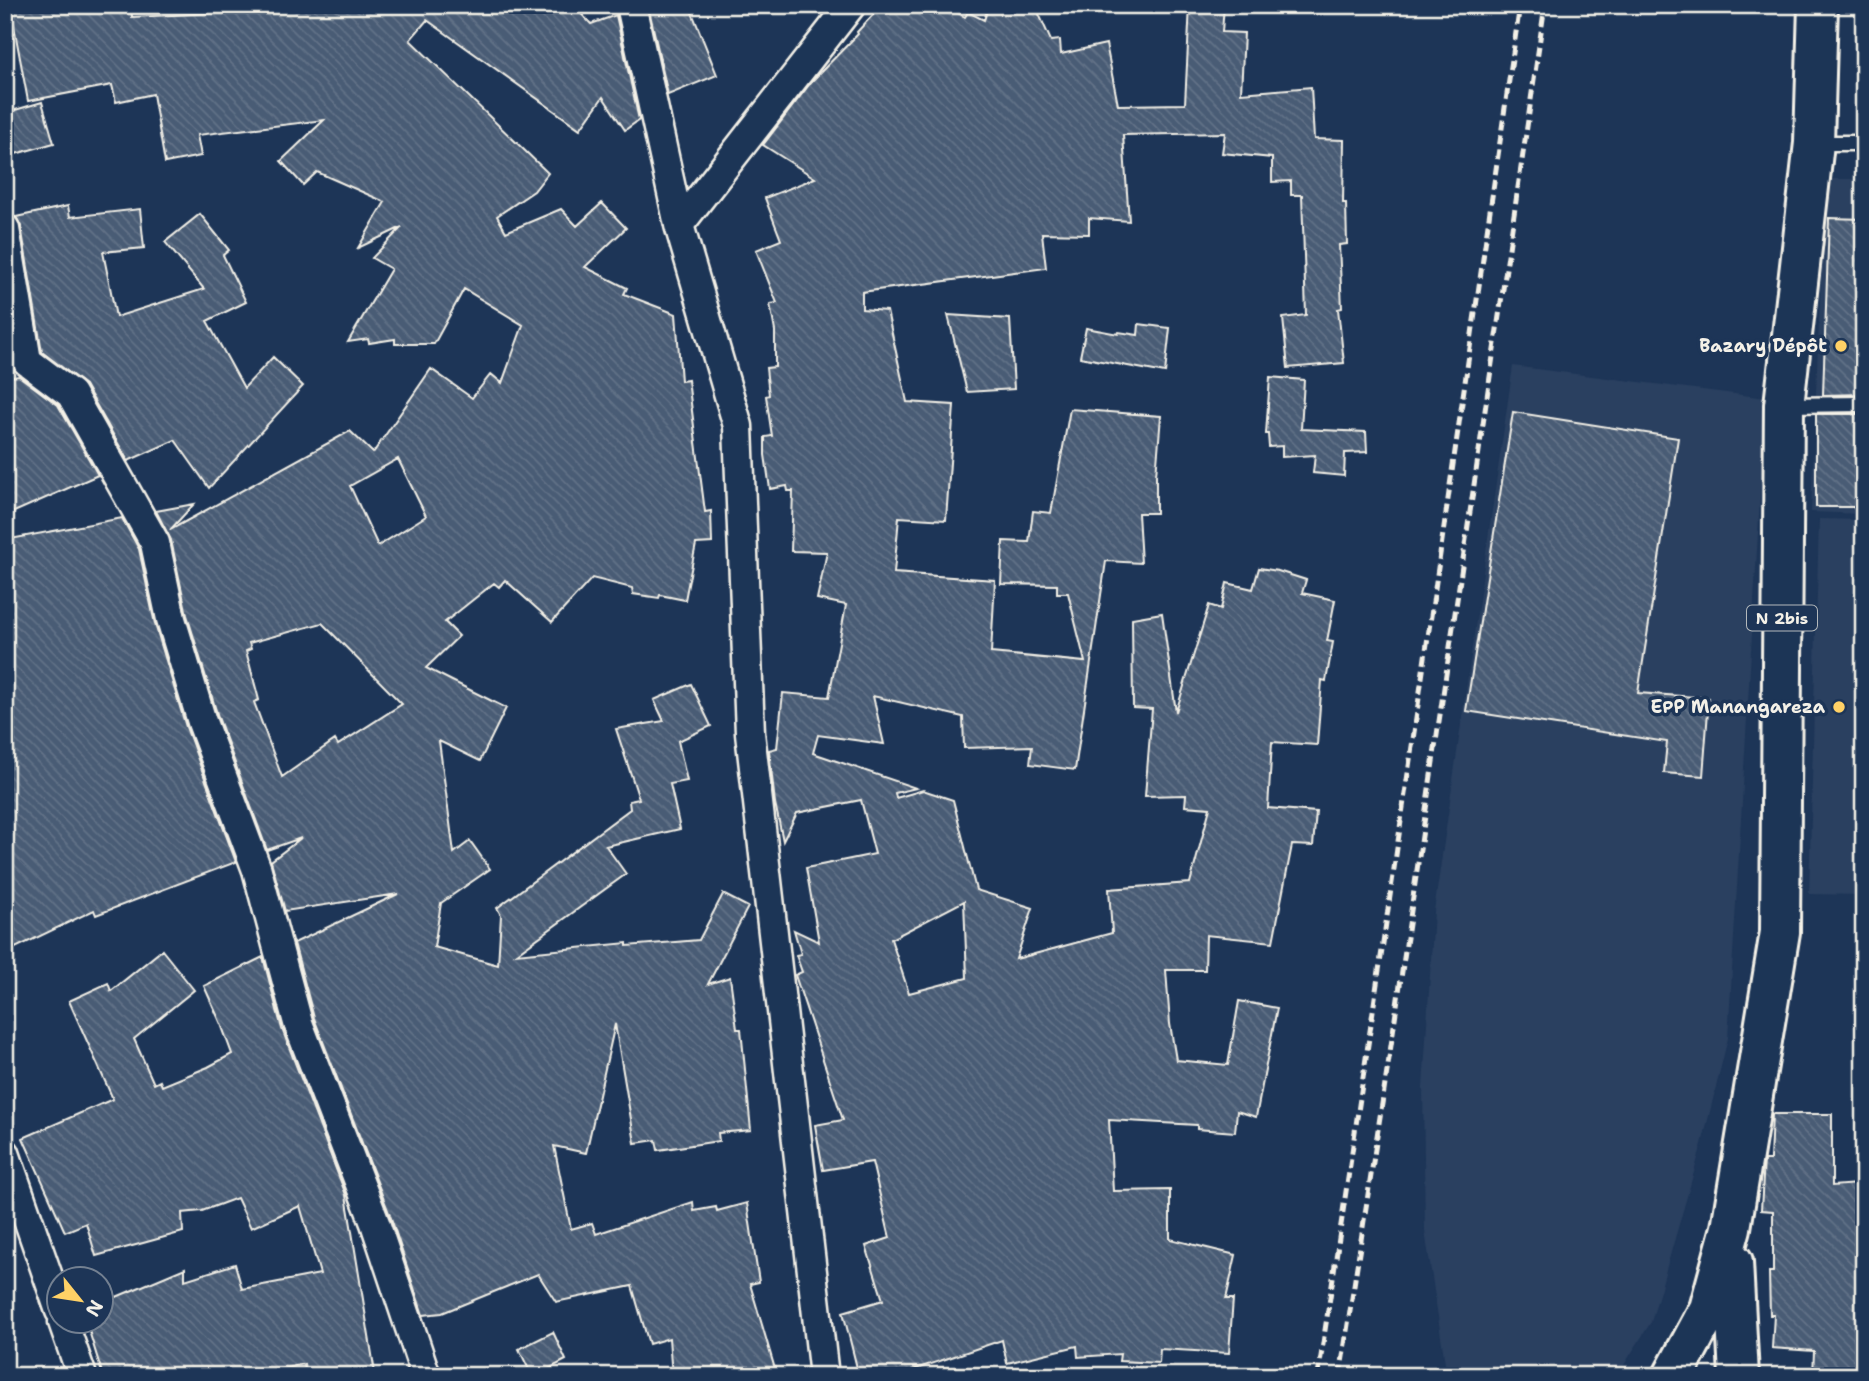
<svg xmlns="http://www.w3.org/2000/svg" width="1869" height="1381" viewBox="0 0 1869 1381" font-family="'Shantell Sans',sans-serif">
	<style>
		.built { fill: #2a4060 }
		.building { fill: url(#building-back-hatch); stroke: #f4f1e8; stroke-width: 2; fill-rule: evenodd }
		.lines { fill: none; stroke-linecap: round; stroke-linejoin: round }
		.service-casing { stroke: #f4f1e8; stroke-width: 19 }
		.minor-casing { stroke: #f4f1e8; stroke-width: 33 }
		.primary-casing { stroke: #f4f1e8; stroke-width: 44 }
		.service { stroke: #1d3557; stroke-width: 14 }
		.minor { stroke: #1d3557; stroke-width: 28 }
		.primary { stroke: #1d3557; stroke-width: 38 }
		.rail { stroke: #f4f1e8; stroke-width: 5; stroke-dasharray: 10 5; stroke-linecap: butt }
		.poi-dot { fill: #ffd166; stroke: #1d3557; stroke-width: 2.5 }
		.labels { text-anchor: middle; stroke-width: 7; stroke-linejoin: round; paint-order: stroke }
		.shield { fill: #1d3557; stroke: #b4b9bc; stroke-width: 2 }
		.shield-label { font-size: 16px; font-weight: bold; fill: #f4f1e8 }
		.poi-label { font-size: 18px; font-weight: bold; fill: #f4f1e8; stroke: #1d3557; text-anchor: end }
	</style>
	<defs>
		<pattern id="building-back-hatch" width="6" height="6" patternUnits="userSpaceOnUse" patternTransform="scale(1.75)"><rect width="6" height="6" fill="#485b74"/><path d="M-1 5l2 2M0 0l6 6M5-1l2 2" fill="none" stroke="#637388"/></pattern>
	</defs>
	<rect width="100%" height="100%" fill="#1d3557"/>
	<filter id="ink" filterUnits="userSpaceOnUse"><feTurbulence type="fractalNoise" baseFrequency=".0143" numOctaves="2"/><feDisplacementMap in="SourceGraphic" scale="14" xChannelSelector="R" yChannelSelector="G"/><feConvolveMatrix kernelMatrix="1 2 1 2 8 2 1 2 1" color-interpolation-filters="sRGB"/></filter>
	<g filter="url(#ink)">
		<path class="built" d="M1825 179H1864V514L1811 512Z
			M1513 366 1766 398 1728 1038 1702 1144 1651 1322 1617 1376H1447L1425 1231 1423 1088 1434 911Z
			M1819 519 1864 520V895L1809 894Z"/>
		<path class="building" d="M10 5H131L132 17 213 13 253 5H573L591 24 616 15 639 120 625 130 603 97 580 129 427 20 410 40 548 173 534 191 497 216 506 232 561 209 577 226 602 203 626 228 585 267 627 288 624 294 676 314 681 381 688 380 705 512 711 511 712 543 696 544 685 600 660 595 659 598 633 594 632 588 592 578 552 622 505 580 499 587 494 583 445 622 459 636 426 668 506 708 480 761 439 741 454 853 470 841 490 869 441 903 434 947 498 965 501 915 497 908 630 809 629 801 639 799 616 729 664 721 654 700 691 684 711 726 678 741 687 781 670 784 680 829 606 846 626 874 516 954 627 943V946L699 940 723 894 748 907 708 984 730 977 737 1029H741L751 1130 718 1133 719 1141 658 1150 656 1140 635 1143 615 1024 586 1153 554 1146 571 1229 592 1223 596 1234 693 1202 694 1211 716 1207 717 1211 747 1203 759 1282 750 1284 777 1376H672L669 1338 649 1344 632 1286 556 1302 538 1274 442 1313 423 1315 391 1218 314 1018 294 943 398 894 285 911 271 861 301 838 267 850 218 717 187 615 171 540 156 511 194 504 170 530 350 431 373 453 431 369 472 398 491 374 502 383 523 325 464 289 434 344H395V339L369 343 368 339 348 342 391 269 372 258 402 227 358 248 385 202 317 172 303 185 281 161 324 120 197 135 201 156 165 163 153 94 116 102 112 85 28 101ZM398 459 426 516 378 546 350 486ZM322 623 402 704 338 745 335 740 282 777 254 702 259 700 246 651 251 649 249 643Z
			M648 5H689L717 75 668 95Z
			M882 5H944L965 17 968 12 984 20 989 5H1035L1051 41 1060 40 1061 54 1106 44 1118 105 1185 104 1190 5H1224L1222 32 1244 33 1241 93 1311 87 1314 139 1344 140 1343 203H1346L1347 244 1339 245 1342 308 1338 309 1344 363 1288 368 1283 318 1306 315 1302 195H1291V181L1272 182V158L1222 153 1225 133 1123 135 1129 221 1089 218V234L1042 233 1046 268 862 292V309L887 311 907 402 954 405 946 520 899 517 894 573 995 580 991 653 1085 662 1068 593H1057V585L1001 584 1003 541 1029 542 1033 511 1051 513 1070 409 1161 416 1156 475V513H1138L1141 563 1106 561 1075 770 1030 764 1032 746 964 748 963 717 873 696 884 744 818 735 813 753 916 788 895 793 896 798 923 790 953 800 976 890 1033 908 1016 959 1112 933 1109 889 1190 883 1210 808 1185 806 1186 795 1145 796 1152 709 1133 708 1132 618 1162 613 1176 712 1209 605 1221 609 1227 583 1253 589 1259 568 1278 571 1306 580 1302 593 1335 600 1327 641 1333 642 1326 681 1322 680 1317 745 1272 742 1268 808 1316 812 1313 846 1292 845 1273 942 1206 935 1205 970H1166L1170 1024 1176 1060 1228 1065 1239 1001 1277 1008 1256 1117 1237 1111 1235 1132 1197 1129V1125L1109 1120 1113 1191 1170 1190V1239L1236 1255 1226 1299H1233L1229 1353 1160 1349 1159 1363 1119 1361 1120 1354 1078 1357 1077 1346 1007 1363 1002 1340 913 1370 915 1376H859L843 1312 883 1300 866 1246 890 1238 872 1162 823 1170 815 1125 843 1120 795 975 802 972 796 955 801 954 794 930 819 942 806 868 875 854 861 800 797 813 783 841 775 803 769 750 777 748 783 693 829 697 846 605 817 599 827 552 791 551 793 491H788L787 486 770 489 765 455V437L772 436 766 396 769 395 766 368 775 367V331L770 304 777 303 756 250 781 240 765 198 815 178 763 145 812 81 858 34 857 32ZM964 901 967 978 909 993 891 939Z
			M42 102 54 143 5 157V113Z
			M68 206 70 217 140 209 144 248 103 252 116 317 204 289 165 242 200 214 229 250 223 255 246 302 207 321 244 388 273 357 303 386 209 488 175 440 128 461 85 385 42 352 21 226 16 217Z
			M1829 218 1864 219V394L1823 395Z
			M948 315 1010 319 1014 389 967 392Z
			M1139 324 1170 328 1165 373 1080 357 1086 328 1118 334 1119 332 1138 335Z
			M19 376 58 405 98 475 5 516V378Z
			M1270 377 1304 380 1301 429 1366 432 1367 452 1345 453 1344 476 1313 473 1315 455 1282 457V446L1269 447 1268 434H1266Z
			M1513 412 1678 438 1638 693 1709 698 1703 776 1664 773 1667 742 1466 711Z
			M1816 414H1864V507H1816Z
			M122 518 139 549 155 624 186 727 236 862 96 915 94 910 5 953V750L7 749 5 692V540Z
			M162 950 194 990 134 1039 154 1084 160 1081 162 1086 208 1067 232 1054 221 1024 204 986 263 957 282 1029 346 1195 375 1373 356 1376H306L304 1364 254 1376H103L86 1321H102V1303L185 1268V1280L235 1264 242 1289 320 1274 300 1206 251 1228 237 1198 202 1211 182 1213 183 1232 96 1256 86 1223 65 1232 23 1138 113 1099 69 1001 108 983 111 991Z
			M1772 1114H1832V1186L1857 1184 1862 1221H1864L1860 1324H1864V1376H1813L1814 1351 1772 1348 1774 1315H1770L1769 1272H1773V1211L1761 1210 1764 1160H1770Z
			M553 1332 566 1360 535 1376H532L519 1349Z"/>
		<g class="lines">
			<g class="service-casing">
				<path id="service" d="M1816 143H1864
					M1786 405 1864 404"/>
			</g>
			<g class="minor-casing">
				<path id="minor" d="M631 5 679 225 738 426 750 733 824 1376
					M679 225 851 5
					M5 229 27 361 71 394 155 543 171 619 202 722 257 870 298 1023 375 1223 426 1376
					M5 1153 60 1311
					M63 1322 82 1376"/>
			</g>
			<g class="primary-casing">
				<path id="primary" d="M1733 1262 1739 1376
					M1673 1376 1709 1309 1731 1228 1780 932 1784 405 1814 143 1818 5"/>
			</g>
			<use href="#service" class="service"/>
			<use href="#minor" class="minor"/>
			<use href="#primary" class="primary"/>
			<path class="rail" d="M1318 1376C1388 919 1453 462 1520 5
				M1340 1376 1392 1039 1545 5"/>
		</g>
	</g>
	<g class="poi-dot">
		<circle cx="1841" cy="346" r="7"/>
		<circle cx="1839" cy="707" r="7"/>
	</g>
	<g class="labels">
		<rect class="shield" x="1747" y="605.5" width="70" height="25" rx="5"/>
		<g class="shield-label">
			<text x="1782" y="624">N 2bis</text>
		</g>
		<g class="poi-label">
			<text x="1827" y="352">Bazary Dépôt</text>
			<text x="1825" y="713">EPP Manangareza</text>
		</g>
	</g>
	<rect width="1869" height="1381" fill="none" stroke="#1d3557" stroke-width="28"/>
	<rect x="14" y="14" width="1841" height="1353" fill="none" stroke="#f4f1e8" stroke-width="2.5" filter="url(#ink)"/>
	<g transform="translate(80 1300) rotate(120)"><circle r="33" fill="#1d3557" stroke="#738091" stroke-width="2"/>
	<path d="M0-5L12 26L0 18L-12 26Z" fill="#ffd166"/>
	<text y="-10" font-size="19" font-weight="bold" text-anchor="middle" fill="#f4f1e8">N</text>
	</g>
</svg>
